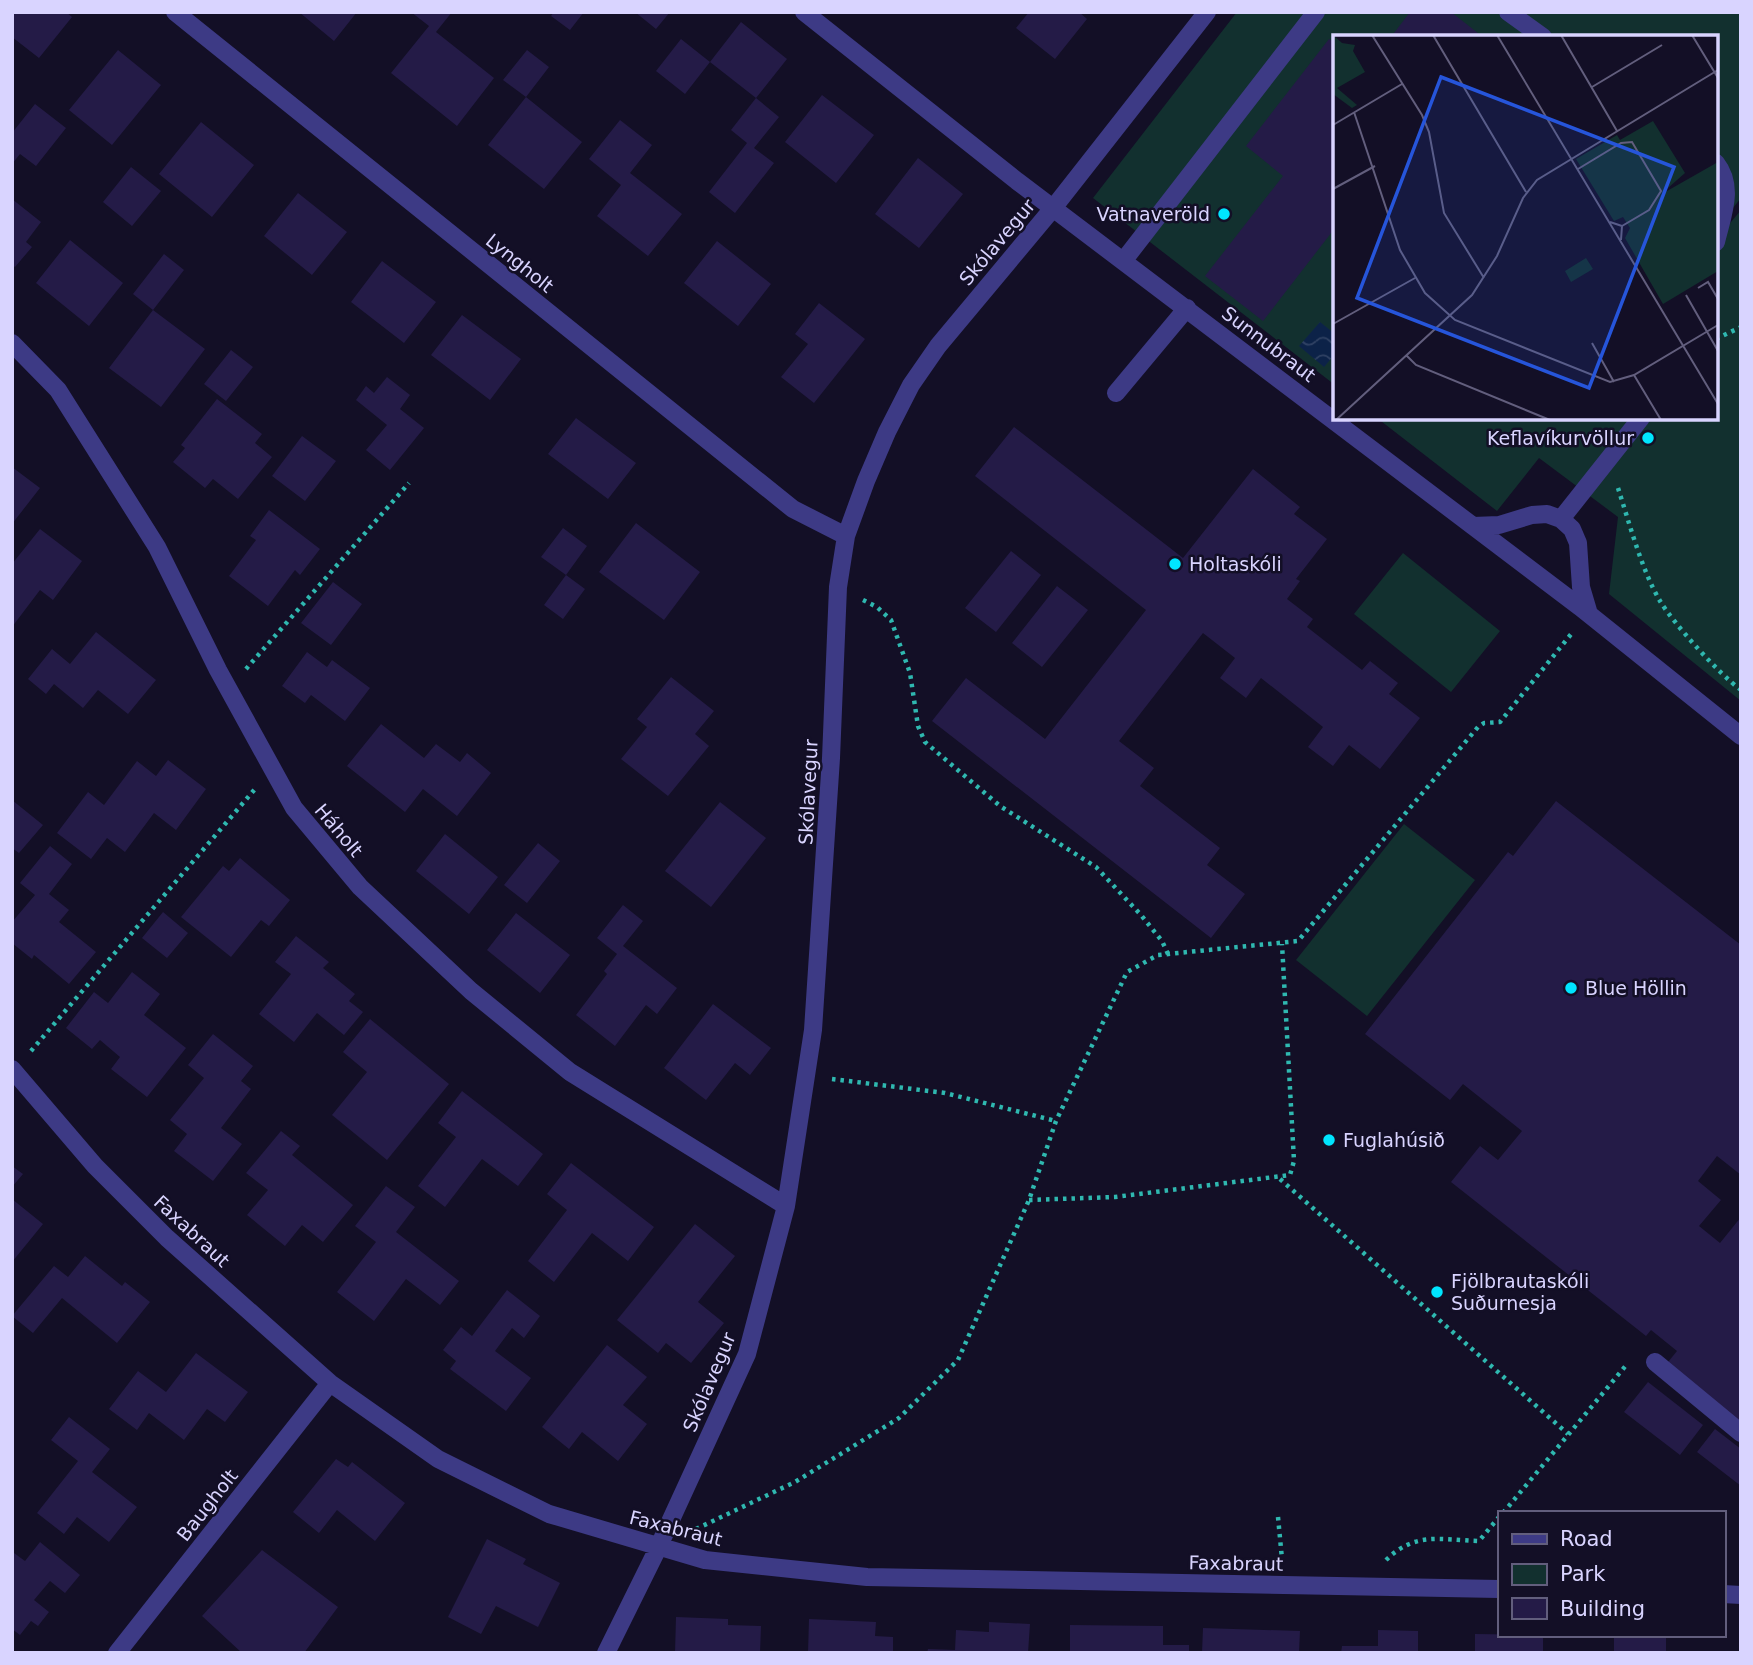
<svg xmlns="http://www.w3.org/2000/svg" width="1753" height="1665" viewBox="0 0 1753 1665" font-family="'DejaVu Sans',sans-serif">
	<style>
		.green { fill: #12302f }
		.water { fill: url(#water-waves) }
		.building { fill: #241b47 }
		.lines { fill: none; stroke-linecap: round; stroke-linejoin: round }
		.path { stroke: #2fb8b0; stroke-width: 4.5; stroke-dasharray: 3.5 5; stroke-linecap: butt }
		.minor { stroke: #3d3a85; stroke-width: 18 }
		.poi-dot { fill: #00e5ff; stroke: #130f26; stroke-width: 2.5 }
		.labels { text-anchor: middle; stroke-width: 5; stroke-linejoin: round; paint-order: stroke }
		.poi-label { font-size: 19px; fill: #d9d4ff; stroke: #130f26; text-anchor: start }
		.street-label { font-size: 19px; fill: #d9d4ff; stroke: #130f26 }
		.inset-road { fill: none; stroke: #625e7d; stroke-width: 2 }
		.view { fill: #2655da; fill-opacity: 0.15; stroke: #2655da; stroke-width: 3.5 }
		.inset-edge { fill: none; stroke: #d9d4ff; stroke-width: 3.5 }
	</style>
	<defs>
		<pattern id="water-waves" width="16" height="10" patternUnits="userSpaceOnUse" patternTransform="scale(1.75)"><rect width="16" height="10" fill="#0c2248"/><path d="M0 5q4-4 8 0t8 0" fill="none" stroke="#2f4163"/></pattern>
	</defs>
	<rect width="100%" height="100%" fill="#130f26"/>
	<path class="green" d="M1237 12H1741V198L1716 229V37H1335V385L1093 198Z
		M1741 210V701L1609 594 1618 517 1539 458 1497 511 1377 418H1716V240Z
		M1403 553 1500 631 1451 692 1354 614Z
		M1404 824 1475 880 1367 1016 1296 960Z"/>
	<path class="water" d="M1320 322 1335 334V354L1324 367 1299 346Z"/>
	<path class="building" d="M12 12H66L72 17 39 58 12 37Z
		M299 12H357L334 41Z
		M411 12H452L436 32 494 78 457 126 391 73 429 26Z
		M554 12H584L570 30 551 16Z
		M635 12H670L656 29Z
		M1029 12H1079L1087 19 1055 59 1016 28Z
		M1410 12H1451L1483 37H1391Z
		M741 22 787 59 756 98 710 62 685 94 656 71 681 39 710 62Z
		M1329 39 1335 43V228L1263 321 1205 276 1283 176 1246 146Z
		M118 50 161 85 112 145 69 110Z
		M527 50 549 67 526 97 503 80Z
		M822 95 874 135 836 183 785 142Z
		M526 97 582 142 544 189 488 145Z
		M756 98 779 117 754 148 774 163 735 213 709 192 747 143 731 130Z
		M35 104 66 128 36 166 20 154 12 164V133Z
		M620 120 652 145 630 173 682 214 648 256 597 216 621 185 589 159Z
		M201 122 254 165 212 217 159 174Z
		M918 158 963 194 919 248 875 214Z
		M131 167 161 191 132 226 103 202Z
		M298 193 347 232 312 275 264 236Z
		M12 199 41 222 26 242 32 247 15 267 12 265Z
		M70 240 123 283 89 326 36 283Z
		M717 241 771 284 738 326 684 283Z
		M164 254 184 270 153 310 205 349 161 407 109 368 153 310 133 294Z
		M382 261 436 302 404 343 351 302Z
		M819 303 865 339 814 403 781 377 808 344 795 334Z
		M462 315 521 359 490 400 431 355Z
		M231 350 253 367 226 401 204 384Z
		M387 377 410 395 400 409 424 428 390 470 366 450 387 425 356 400 366 386 374 393Z
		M217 399 262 434 255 443 272 457 238 499 213 479 205 488 173 462 185 448 181 445Z
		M576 418 636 463 608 499 548 454Z
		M1014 427 1183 558 1253 469 1300 507 1294 514 1327 539 1296 579 1300 581 1287 599 1313 619 1307 627 1362 670 1370 661 1398 683 1389 694 1420 718 1380 769 1349 745 1333 766 1308 747 1323 727 1261 678 1246 698 1220 678 1235 658 1203 633 1119 741 1154 768 1140 786 1220 848 1207 865 1245 894 1211 938 932 721 966 678 1045 739 1146 610 975 476Z
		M302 436 336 461 305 501 272 476Z
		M12 467 40 488 12 524Z
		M269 510 320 549 300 575 295 570 268 606 229 576 256 540 250 536Z
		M636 523 700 572 664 620 599 572Z
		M563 528 587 546 566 575 541 557Z
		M40 529 82 561 53 600 40 590 12 627V564Z
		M1011 551 1041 575 996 632 965 608Z
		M566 575 585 589 563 619 544 605Z
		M333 582 362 604 331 645 301 623Z
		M1057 586 1088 610 1042 667 1012 643Z
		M96 632 156 680 128 714 98 690 83 708 54 684 46 694 28 679 52 649 70 664Z
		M307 652 327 667 332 660 370 688 345 721 311 695 305 703 282 686Z
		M671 677 714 711 695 734 709 746 668 796 621 759 647 727 637 719Z
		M381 724 424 758 436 744 460 762 467 753 491 773 457 816 423 789 405 812 347 766Z
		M168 760 206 789 176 830 154 813 125 852 107 838 91 859 57 833 88 792 104 805 137 761 156 776Z
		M12 800 43 825 19 853 12 848Z
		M1556 801 1741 945V1175L1717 1156 1698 1181 1721 1200 1699 1226 1720 1243 1741 1217V1428L1664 1367 1677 1351 1651 1330 1646 1336 1451 1182 1480 1146 1498 1160 1522 1131 1463 1084 1450 1100 1365 1034 1508 852 1513 856Z
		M720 802 766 838 711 907 665 871Z
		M445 834 498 877 469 914 416 871Z
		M538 843 560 861 527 903 504 885Z
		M50 846 72 864 49 894 69 910 59 922 96 952 69 984 34 955 32 959 12 943V922L35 895 20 883Z
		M240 858 290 900 269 926 261 920 231 957 181 917 223 866 229 871Z
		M623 905 643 921 623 946 677 988 657 1014 646 1005 615 1046 576 1015 607 974 604 971 617 954 597 938Z
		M163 912 188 933 167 958 142 938Z
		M516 913 570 955 540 993 487 950Z
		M296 936 329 962 323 968 355 994 349 1001 363 1012 344 1035 317 1013 294 1042 259 1014 291 974 275 962Z
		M132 972 160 994 144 1015 186 1048 147 1097 111 1069 120 1057 100 1040 92 1049 66 1028 94 992 108 1003Z
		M713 1004 771 1048 750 1075 735 1063 706 1100 664 1068Z
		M370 1019 449 1084 387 1160 332 1115 367 1072 343 1052Z
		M213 1034 253 1066 241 1081 251 1089 221 1128 242 1144 213 1181 174 1151 187 1134 170 1120 204 1078 188 1065Z
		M462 1091 543 1154 518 1186 482 1159 445 1207 418 1186 456 1137 438 1123Z
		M281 1131 300 1146 292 1155 353 1205 323 1242 302 1225 285 1246 247 1215 268 1190 246 1173Z
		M571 1163 654 1227 628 1261 592 1233 554 1282 528 1261 567 1210 547 1194Z
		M12 1166 23 1174 12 1187Z
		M386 1186 415 1207 396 1232 459 1281 440 1305 406 1279 374 1321 337 1292 376 1242 355 1226Z
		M12 1199 43 1224 12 1262Z
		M695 1224 735 1256 698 1302 724 1323 691 1363 666 1343 658 1353 617 1320Z
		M85 1256 122 1286 125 1282 150 1302 117 1343 62 1298 33 1333 12 1316 54 1266 68 1277Z
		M507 1290 540 1316 524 1338 512 1328 495 1351 531 1378 506 1411 450 1369 456 1361 443 1350 461 1327 472 1336Z
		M607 1345 647 1377 623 1405 647 1424 618 1461 582 1432 569 1449 542 1427Z
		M196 1353 248 1392 225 1422 207 1409 184 1440 149 1413 137 1430 109 1409 138 1371 166 1392Z
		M1648 1382 1703 1425 1680 1455 1624 1412Z
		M69 1417 110 1449 92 1472 137 1507 109 1542 77 1517 64 1534 37 1513 78 1461 51 1440Z
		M1715 1429 1741 1449V1486L1697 1452Z
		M336 1459 348 1467 352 1462 405 1503 375 1541 337 1510 319 1533 293 1512Z
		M487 1539 526 1559 523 1564 560 1583 538 1627 496 1606 481 1634 448 1617Z
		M40 1542 80 1575 65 1593 50 1581 34 1600 49 1612 38 1626 31 1621 20 1635 12 1629V1555L14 1553 25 1561Z
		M262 1550 338 1607 304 1653H242L202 1616Z
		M676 1617 728 1619V1625L761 1626 760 1653H675Z
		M809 1619 876 1622 875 1636 893 1637V1653H808Z
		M989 1622 1030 1624 1028 1653H927L928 1649 955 1650 956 1630 989 1632Z
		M1070 1625 1163 1626V1645H1189V1653H1070Z
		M1203 1628 1300 1631 1299 1653H1202Z
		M1378 1630 1418 1631V1653H1341L1342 1646H1378Z
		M1475 1634 1543 1635V1653H1475Z
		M1614 1637 1666 1638V1653H1614Z"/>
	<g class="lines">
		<path class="path" d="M1716 339 1741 327
			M1618 488C1629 522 1642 571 1660 601 1674 624 1719 674 1741 690
			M863 600 877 607 891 620 910 673 918 726 925 742 1000 806 1096 867 1141 915 1162 941 1168 954
			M246 669 409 483
			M31 1051 255 789
			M832 1079 945 1093 1056 1121
			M1280 1179 1568 1434
			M1029 1200 1115 1197 1290 1175 1294 1161 1282 944
			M1503 1513 1628 1363
			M1278 1517 1282 1559
			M696 1529 795 1482 899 1418 958 1360 1029 1200 1056 1121 1127 972 1158 955 1298 941 1478 727 1484 723 1500 722 1572 633
			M1386 1560C1416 1531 1440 1540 1479 1541L1499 1517"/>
		<path class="minor" d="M175 12 793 509 846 536
			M804 12 1017 181 1580 607 1741 736
			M1508 12 1543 37
			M1716 163C1735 187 1722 216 1716 242
			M1124 260 1316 12
			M12 343 58 390 157 547 218 670 294 808 360 887 471 991 570 1072 786 1206
			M1116 393 1187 308
			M1561 519 1641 418
			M1473 526 1499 525 1532 515 1547 514 1561 519 1572 529 1578 543 1581 587 1589 614
			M12 1069 95 1166 167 1238 330 1383 438 1459 549 1514 705 1560 867 1577 1499 1589
			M1655 1362 1741 1433
			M1723 1594 1741 1595
			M117 1653 330 1383
			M606 1653 658 1548 747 1354 786 1206 813 1030 831 758 838 587 846 536 866 481 887 432 911 385 938 346 1054 207 1207 12"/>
	</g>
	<g class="poi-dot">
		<circle cx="1224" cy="214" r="7"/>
		<circle cx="1648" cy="438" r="7"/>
		<circle cx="1175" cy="564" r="7"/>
		<circle cx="1571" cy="988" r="7"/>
		<circle cx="1329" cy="1140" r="7"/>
		<circle cx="1437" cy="1292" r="7"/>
	</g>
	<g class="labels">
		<g class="poi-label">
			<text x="1210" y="221" text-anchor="end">Vatnaveröld</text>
			<text x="1634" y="445" text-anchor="end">Keflavíkurvöllur</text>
			<text x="1189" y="571">Holtaskóli</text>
			<text x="1585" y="995">Blue Höllin</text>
			<text x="1343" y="1147">Fuglahúsið</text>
			<text x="1451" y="1288">Fjölbrautaskóli<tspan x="1451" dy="22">Suðurnesja</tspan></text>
		</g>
		<g class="street-label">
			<text transform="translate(997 242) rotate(-50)" y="7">Skólavegur</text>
			<text transform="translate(520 263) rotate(39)" y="7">Lyngholt</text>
			<text transform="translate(1269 344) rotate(37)" y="7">Sunnubraut</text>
			<text transform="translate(808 792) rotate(-87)" y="7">Skólavegur</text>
			<text transform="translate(339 830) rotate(50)" y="7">Háholt</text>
			<text transform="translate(192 1231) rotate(43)" y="7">Faxabraut</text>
			<text transform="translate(709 1382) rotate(-67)" y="7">Skólavegur</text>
			<text transform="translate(207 1505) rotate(-52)" y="7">Baugholt</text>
			<text transform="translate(676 1528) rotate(14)" y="7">Faxabraut</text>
			<text transform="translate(1236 1563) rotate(1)" y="7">Faxabraut</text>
		</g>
	</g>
	<g transform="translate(1333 35)">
		<rect width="385" height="385" fill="#130f26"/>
		<path d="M0 0 9 8 22 10 20 16 32 37 4 53 24 70 19 73 0 59ZM320 86 352 138 327 160 385 127V236L330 269 292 203 297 193 290 182 281 186 243 124 284 100 287 105ZM253 223 260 234 238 247 232 236Z" fill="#12302f"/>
		<path class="inset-road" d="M39 0 89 80 96 97 111 178 151 243M100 0 193 157M164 0 385 369M228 0 284 96M359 0 385 43M259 52 329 10M21 77 67 215 92 258 122 285 277 347 301 340 385 290M0 90 69 49M245 134 288 108 299 107 328 156 316 175 289 191M0 154 42 131M277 187 289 191 288 205M365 253 375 247 385 264M353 260 385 316M0 289 82 243M259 308 281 347M74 321 83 330 217 385M301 340 328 385M3 385 139 260 164 221 190 163 204 145 385 35"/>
		<path class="view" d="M108 42 341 132 256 353 24 263Z"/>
		<rect width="385" height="385" class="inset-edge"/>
	</g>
	<rect width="1753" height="1665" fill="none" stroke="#d9d4ff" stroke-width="28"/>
	<rect x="1498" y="1511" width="228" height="126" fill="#130f26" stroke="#625e7d" stroke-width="2"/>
	<rect x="1512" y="1534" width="35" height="10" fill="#3d3a85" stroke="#625e7d" stroke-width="2"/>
	<text x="1560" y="1546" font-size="21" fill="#d9d4ff">Road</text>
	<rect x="1512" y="1564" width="35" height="21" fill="#12302f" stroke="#625e7d" stroke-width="2"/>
	<text x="1560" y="1581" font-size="21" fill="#d9d4ff">Park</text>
	<rect x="1512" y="1598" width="35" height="21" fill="#241b47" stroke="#625e7d" stroke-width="2"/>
	<text x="1560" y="1616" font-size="21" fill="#d9d4ff">Building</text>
</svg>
